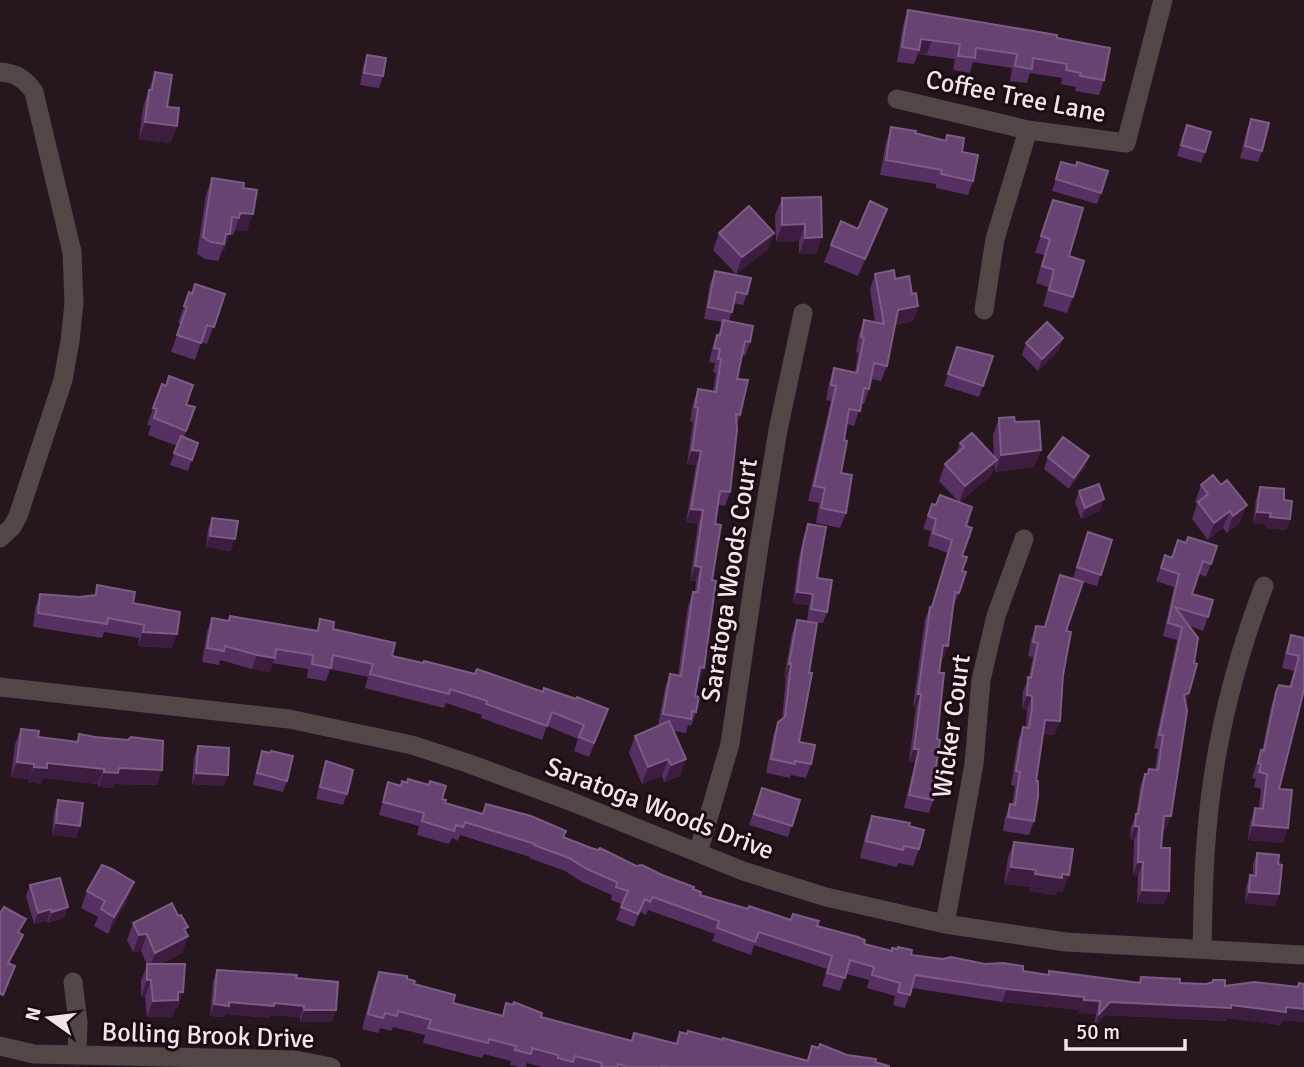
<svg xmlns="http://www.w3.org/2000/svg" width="1304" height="1067" viewBox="0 0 1304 1067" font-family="Signika,sans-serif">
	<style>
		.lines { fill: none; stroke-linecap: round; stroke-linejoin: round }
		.minor { stroke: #504746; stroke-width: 19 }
		.wall { fill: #563062 }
		.shaded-wall { fill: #3c1d40 }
		.building { fill: #664371; stroke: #7c5c84; stroke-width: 2 }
		.labels { text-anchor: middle; stroke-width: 6; stroke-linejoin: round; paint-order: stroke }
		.street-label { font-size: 26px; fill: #f1e5ea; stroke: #1c0d14 }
	</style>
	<rect width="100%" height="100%" fill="#26161d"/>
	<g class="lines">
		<path class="minor" d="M0 72C16 73 25 79 34 92L72 252 74 303 70 341 63 380 18 516 12 527 0 538
			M897 99 1028 130 1126 143 1163 0
			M984 310 995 239 1028 130
			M0 687 289 719 412 745 467 763 570 801 743 871 826 897 945 924 1066 942 1304 955
			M698 853 730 744 759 546 778 430 803 313
			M945 924 974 764 981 680 996 616 1024 539
			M1202 949C1203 913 1203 877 1206 842 1212 755 1233 667 1264 586
			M73 982 78 1022 77 1056
			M0 1046 34 1054 295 1060 331 1067"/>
	</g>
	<path class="wall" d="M908 10 1057 38 1104 80 1099 95 1075 91 1076 87 1061 84 1062 78 1030 73 1027 83 1010 81 1012 68 973 62 970 73 953 70 955 59 918 54 914 64 897 62 903 25Z
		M367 55 383 76 379 88 360 85 363 67Z
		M155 72 167 107 177 126 170 143 139 139 143 107Z
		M1251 119 1262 151 1258 162 1240 158 1247 130Z
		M1187 125 1205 152 1201 163 1177 156Z
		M891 127 945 141 947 135 962 152 973 181 968 195 936 188V184L880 175 886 142Z
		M1061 162 1101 193 1097 204 1052 191Z
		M212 178 243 188 247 231 235 230 233 235H229L224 251H222L218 261 205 259 197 254 206 195Z
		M821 197 816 254H799V241L776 242 775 215 782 198Z
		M1053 200 1069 256 1073 297 1067 313 1043 306 1048 287 1036 283 1044 255 1035 253Z
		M881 226 858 276 824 262 831 245Z
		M719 233H774L767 250 736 274 713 250Z
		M715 271 747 294 743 305 734 303 729 321 750 342 745 356 742 355 737 379 740 415 737 424 730 492 725 506 718 505 715 524 712 580 699 682H697L695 696 696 712 691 726 688 725 686 733 674 731 686 759 680 776 664 782 662 776 642 784 629 753 635 736 658 726 665 688 670 674 678 675 688 606 693 592H695L696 581 690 580 698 524 686 522 696 465 687 464 693 422 690 421 693 403 698 389 713 391 716 373 713 372 715 363 709 362 712 349 723 322 704 319 710 283Z
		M875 274 895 279 912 294 918 306 913 321 895 325 887 366 881 381 871 379 869 389 864 404H861L854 426 847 424 844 440 841 473 846 513 840 528 816 523 819 503 808 501 831 401 826 400 829 383 834 368 855 372 858 353 856 352 859 335 864 320 875 322 870 289Z
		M189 292 192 294H225L207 344 201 342 195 360 171 352 181 324 178 323Z
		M1026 343 1059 350 1038 371 1022 355Z
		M957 347 993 356 979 397 944 386Z
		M162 384 186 405 195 407 184 437 198 443 188 471 170 465 177 446 148 435 151 426 147 425Z
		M999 418 1015 422 1041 450 1034 467 995 472V465L990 477 959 502 966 526 962 556V571L966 572 954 606 953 605 948 646 943 659H941L939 673 937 739 933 800 929 813 904 808 915 762 909 761 916 707H913L925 619 930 607H931L948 553 928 546 931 531 923 529 932 504 936 505 959 502 939 481 945 464 956 454 960 443 994 457 993 435Z
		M1089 456 1085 467 1069 489 1044 469 1048 457Z
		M1201 485 1240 522 1227 533 1223 528 1208 540 1192 519 1197 504 1195 502Z
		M1260 487 1284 500 1290 519 1286 530 1266 528 1267 525 1253 523 1256 499Z
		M1079 491 1100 511 1081 519 1075 502Z
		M212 518 231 551 206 547 208 529Z
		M808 524 817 578 827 612 823 623 807 621 809 605 793 603 798 562 804 535Z
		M1088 532 1112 540 1097 586 1083 582 1066 631 1060 721 1054 735 1043 734 1036 781 1034 821 1029 835 1003 831 1005 818 1010 804 1012 805 1015 786 1011 785 1018 741 1023 727 1026 728 1027 710 1022 709 1023 691 1029 677 1033 657 1028 656 1031 640 1036 626 1044 627 1060 575 1073 578Z
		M1186 543 1217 546 1206 577 1199 574 1192 594 1208 617 1203 631 1190 626 1194 663 1189 693 1186 704 1166 829H1163L1161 848 1169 891 1164 904 1137 903 1138 876 1133 875 1134 840H1130L1131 827 1136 815 1140 787 1145 774H1147L1149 769 1155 770 1158 749 1154 748 1177 640 1163 636 1174 587 1156 581 1165 555 1172 558Z
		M97 585 133 603 172 648 138 646 139 638 104 632 102 638 33 627 35 608 40 594 79 597 94 596Z
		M230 616 316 631 320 619 333 629 392 656 603 723 589 757 574 751 578 739 547 726 542 740 481 718 482 715 446 703 444 708 365 688 368 677 330 669 326 681 307 678 308 669 272 663 270 672 252 669 220 660 219 665 202 662 207 632 212 618 228 621Z
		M797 620 799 742 811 764 806 778 791 775 790 778 766 773 773 736 778 722 782 720 786 677H784L792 634Z
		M1291 635 1304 638V695H1303L1279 789 1283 843 1248 840 1250 823 1255 808H1259L1261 789 1254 787 1256 779 1252 778 1256 765 1262 751 1271 707 1279 685 1289 687 1294 671 1282 668 1286 650Z
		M21 729 38 737 76 742 79 734 157 785 114 784 113 788 98 787V784L43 778 41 784 28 782 29 779 11 777 15 744Z
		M198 746 228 775 223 786 192 784 194 757Z
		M262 751 270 753 287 781 283 792 253 785 258 763Z
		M326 761 347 794 343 805 316 799 322 773Z
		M388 782 442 799 445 803 563 837 662 875 693 889 700 895 791 920 817 926 864 944 911 955 1048 975 1049 971 1139 983 1141 977 1180 983 1225 986 1297 987 1299 983 1304 984V1022L1283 1020 1281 1025 1227 1018 1226 1021 1105 1015 1094 1027 1096 1014 1079 1013 1080 1010 1002 1002 912 988 905 1008 893 1005 895 996 867 988 869 980 846 974 840 991 822 986 827 969 754 945 751 955 712 941 715 934 648 910 646 915 640 912 634 927 616 920 622 904 611 900 612 895 582 882 565 871 529 858 530 857 460 835 458 841 452 838 449 844 417 835 419 826 379 815Z
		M762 788 800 800 788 837 749 825Z
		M58 800 80 826 76 838 52 835 54 812Z
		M872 816 909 826 919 849 913 866 898 863 897 867 860 858 866 832Z
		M1014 842 1063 892 1057 891 1056 895 1029 891 1030 887 1004 884 1008 858Z
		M1257 853 1275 906 1245 903 1246 887 1250 875H1253V864Z
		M30 885 64 918 48 923 47 921 34 924 26 896Z
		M87 891 128 899 108 934 94 926 98 917 81 908Z
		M133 923 186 931 188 936 182 953 161 964 183 992 177 1009H175L172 1017H147L145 997H141V981L147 965 141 951 133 952 127 940Z
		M217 970 296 978 336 1010 332 1022H300V1017L270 1015 269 1018 226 1014 225 1017 210 1016 213 981Z
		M379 972 407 979 414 984 453 1003 502 1016 506 1003 541 1017 631 1041 634 1033 675 1044 680 1032 806 1061 812 1046 875 1062 889 1067H542L527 1063 526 1067H519L510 1065 511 1061 484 1054 482 1058 423 1043 425 1035 393 1027 391 1031 380 1028 378 1033 362 1029 373 987Z"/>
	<path class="shaded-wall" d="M921 39 932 40 927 54H918Z
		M145 122 177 126 170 143 139 139Z
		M887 209 881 226 858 276 865 259Z
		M240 213 253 214 247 231 235 230 239 218Z
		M805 224 799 241 776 242 782 225Z
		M774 233 767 250 736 274 742 257Z
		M226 234H230L224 251H222L224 244Z
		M822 237 816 254H799L805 238Z
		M918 306 913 321 892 325 898 310Z
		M1063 338 1059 350 1038 371 1042 359Z
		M692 450 701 451 696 465 687 464Z
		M1041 450 1034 467 995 472 1001 455Z
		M1089 456 1085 467 1069 489 1074 478Z
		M997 460 990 477 959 503 965 486Z
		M1104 499 1100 511 1081 519 1085 508Z
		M1247 505 1240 522 1227 533 1233 516Z
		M691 509 703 510 698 524 686 522Z
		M1230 511 1223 528 1208 540 1214 523Z
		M1257 512 1271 513 1267 525 1253 523Z
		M1270 517 1290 519 1286 530 1266 528Z
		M210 536 235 539 231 551 206 547Z
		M695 566 701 567 696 581 690 580Z
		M797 592 813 594 809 605 793 603Z
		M143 632 177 634 172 648 138 646Z
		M943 645 948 646 943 659 938 658Z
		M257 655 275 658 270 672 252 669Z
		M789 664H791L786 677H784Z
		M700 667 704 668 699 682 695 681Z
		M1189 693 1185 706 1184 695Z
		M918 694H921L916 707H913Z
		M1027 695 1032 696 1027 710 1022 709Z
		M1045 720 1060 721 1054 735 1040 734Z
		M914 749H919L915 762 909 761Z
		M668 759 662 776 642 784 648 767Z
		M686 759 680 776 664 782 671 765Z
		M17 762 34 764 29 779 11 777Z
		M47 763 104 769 98 784 43 778 41 784 28 782 34 767Z
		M119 768 162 770 157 785 114 784 113 788 98 787 104 772Z
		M196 773 228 775 223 786 192 784Z
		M1164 816H1171L1166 829H1159Z
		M56 823 80 826 76 838 52 835Z
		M1253 825 1288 828 1283 843 1248 840Z
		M1135 826 1139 827 1134 840H1130Z
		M1138 862H1143L1138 876 1133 875Z
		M1011 867 1036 870 1030 887 1004 884Z
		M1035 874H1062L1069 875 1063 892 1057 891 1056 895 1029 891Z
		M134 882 128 899 108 934 114 917Z
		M1142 890 1169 891 1164 904 1137 903Z
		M1249 892 1279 894 1275 906 1245 903Z
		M68 907 64 918 48 923 52 912Z
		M51 909 47 921 34 924 38 913Z
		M188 927 183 939 188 936 182 953 149 970 155 953Z
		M147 934 141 951 133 952 139 935Z
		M23 935 19 946 3 975 8 963Z
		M147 980H151L145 997H141Z
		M1007 989 1084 997 1080 1010 1002 1002Z
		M178 992H183L177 1009H175L172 1017H147L153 1001Z
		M1084 1000 1100 1001 1096 1014 1079 1013Z
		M229 1002 274 1003 304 1006 300 1017 270 1015 269 1018 226 1014 225 1017 210 1016 214 1004Z
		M1110 1002 1286 1007 1304 1009V1022L1283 1020 1281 1025 1227 1018 1226 1021 1105 1015 1094 1027 1099 1014Z
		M304 1010H336L332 1022H300Z"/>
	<path class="building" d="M908 10 1057 35V38L1110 48 1104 80 1080 76 1081 73 1066 70 1067 64 1033 58 1032 69 1015 66 1017 54 976 48 975 58 958 56 960 44 921 39 919 50 902 47Z
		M367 55 386 58 383 76 364 73Z
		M155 72 172 75 167 107 179 108 177 126 145 122 149 90H152Z
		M1251 119 1269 123 1262 151 1245 146Z
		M1187 125 1211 132 1205 152 1181 145Z
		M891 127 916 131 915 133 946 141 947 135 964 138 962 152 978 155 973 181 941 174 942 170 886 160Z
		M1061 162 1076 166 1077 162 1108 171 1101 193 1056 179Z
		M212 178 244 183 243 188 257 190 253 214 240 213 239 218 232 217 230 234H226L224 244 211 242 203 237Z
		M821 197 822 237 805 238V224L782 225V198Z
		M1053 200 1083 208 1069 256 1084 261 1073 297 1049 290 1054 270 1042 266 1050 239 1041 236Z
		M870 201 887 209 865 259 831 245 841 221 858 229Z
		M749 206 774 233 742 257 719 233Z
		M894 270 895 279 909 276 912 294 916 293 918 306 898 310 887 366 874 363 869 389 864 388 860 411 849 409 844 440 847 441 841 473 852 475 846 513 821 508 825 488 814 486 836 386 831 385 834 368 857 373 864 338 861 337 864 320 884 324 875 274Z
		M715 271 751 278 747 294 736 292 732 312 708 307Z
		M195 284 225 294 214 327 207 325 201 343 177 335 187 307 184 306 189 292 192 294Z
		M723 320 753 326 750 342 745 341 737 379 748 380 740 415 736 414 737 430 730 492 720 491 715 524 721 525 712 580 716 581 704 668 700 667 695 696 699 697 696 712 692 711 691 719 663 714 670 674 681 676 693 592H698L701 567 695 566 703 510 691 509 701 451 692 450 698 408 695 407 698 389 716 392 721 359H718L720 349 714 348 717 335 720 336Z
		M1047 322 1063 338 1042 359 1026 343Z
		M957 347 993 356 983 386 948 374Z
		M169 376 193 385 186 405 195 407 186 431 154 418 157 409 153 408 162 384 166 386Z
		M1014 417 1015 422 1039 421 1041 450 1001 455 999 418Z
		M972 433 997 460 965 486 945 464 964 447 960 443Z
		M181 436 198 443 192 460 174 453Z
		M1063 437 1089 456 1074 478 1048 457Z
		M1213 475 1221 485 1227 480 1247 505 1233 516 1230 511 1214 523 1198 502 1208 494 1201 485Z
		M1099 484 1104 499 1085 508 1079 491Z
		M1260 487 1284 489V500L1292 501 1290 519 1270 517 1271 513 1257 512Z
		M940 495 972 507 966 526 972 528 962 556 967 557 962 571 966 572 959 593 955 592 948 646 943 645 939 673H944L937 739 940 740 935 774 939 775 933 800 909 795 919 749H914L921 694H918L930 607H932L952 540 933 533 936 519 928 516 932 504 936 505Z
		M212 518 238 521 235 539 210 536Z
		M808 524 826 527 817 578 832 580 827 612 811 609 813 594 797 592 802 551Z
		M1088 532 1112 540 1101 575 1077 567Z
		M1188 537 1217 546 1211 564 1203 561 1192 594 1213 600 1208 617 1175 607 1198 638 1194 663 1197 664 1189 693 1184 695 1187 711 1171 816H1164L1161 848H1170L1169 891 1142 890 1143 862H1138L1139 827 1135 826 1136 814H1138L1145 774H1148L1149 769 1158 770 1163 735H1159L1182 627 1168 623 1179 574 1161 568 1165 555 1172 558 1178 540 1186 543Z
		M1060 575 1083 582 1066 631 1071 632 1063 675 1060 721 1045 720 1036 781H1038V797L1034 821 1008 817 1010 804 1015 805 1020 772 1016 771 1023 727 1029 728 1032 708V696L1027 695 1028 677 1031 678 1038 643 1033 642 1036 626 1045 627Z
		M97 585 135 592 133 603 180 612 177 634 143 632 144 625 108 618 107 624 38 613 40 594 79 597 96 595Z
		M230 616 318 631 320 619 334 622 333 629 395 643 392 656 423 663 424 661 475 674 477 669 543 692 544 688 576 699 577 697 608 709 594 743 579 737 584 725 552 712 547 726 486 704 487 701 450 689 449 694 370 674 373 664 333 655 331 668 312 664 313 655 276 649 275 658 257 655 225 646 224 651 207 648 212 618 229 621Z
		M797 620 817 623 809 673H812L799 742 815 745 811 764 795 761V764L771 759 778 722 785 717 791 664H789Z
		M1291 635 1304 638V690L1279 789 1292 790 1288 828 1253 825 1255 808 1263 809 1267 774 1259 772 1261 764 1258 763 1261 750 1264 751 1276 692 1279 685 1291 687 1299 656 1287 653Z
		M669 721 686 759 671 765 668 759 648 767 635 736Z
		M21 729 39 731 38 737 78 742 79 734 95 737 128 740 131 737 163 741 162 770 119 768 118 773 104 772V769L47 763V768L34 767V764L17 762Z
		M198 746 229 748 228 775 196 773Z
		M262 751 270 753 271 751 293 756 287 781 257 773Z
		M326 761 353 770 347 794 320 787Z
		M408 779 429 785 430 781 446 786 442 799 446 800 445 803 483 814 486 804 531 816 566 831 563 837 591 848 598 850 600 848 636 866 642 865 662 875 694 887 693 889 701 892 700 895 748 909 749 906 791 920 793 914 819 921 817 926 858 937 865 940 864 944 892 951V948L898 949V947L912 950 911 955 943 959 951 957 985 964 1003 963 1023 966V971L1049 975V971L1140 983 1141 977 1180 979V983L1206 984 1213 982V980H1225V986L1254 982 1298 987 1299 983 1304 984V1009L1286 1007V1012L1231 1005V1008L1110 1002 1099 1014 1100 1001 1084 1000V997L1007 989 915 975 910 995 898 992 900 983 872 975 874 967 850 960 845 978 827 973 832 956 759 932 755 942 717 928 719 921 653 897 650 902 645 899 638 914 621 907 628 891 616 887 617 882 587 869 569 858 534 845 535 844 465 822 463 827 456 825 454 831 422 821 424 813 383 802 388 782 401 786 402 781 407 783Z
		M762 788 800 800 792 826 754 814Z
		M58 800 83 803 80 826 56 823Z
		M872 816 910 823 909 826 924 830 919 849 904 846 903 850 866 841Z
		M1014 842 1073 849 1069 875 1062 874V878L1035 874 1036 870 1011 867Z
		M1257 853 1279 855 1278 864 1282 865 1279 894 1249 892 1250 875 1256 876Z
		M102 865 112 869 134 882 114 917 101 909 105 901 87 891Z
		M60 878 68 907 52 912 51 909 38 913 30 885Z
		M172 903 178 916 181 915 188 927 184 929 188 936 155 953 147 934 139 935 133 923Z
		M4 907 26 919 18 932 23 935 8 963 15 966 3 995 0 994V913Z
		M147 964H185L183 992H178V1000L153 1001 151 980H147Z
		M217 970 297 975 296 978 338 982 336 1010H304V1006L274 1003V1006L229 1002V1006L214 1004Z
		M379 972 407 976V979L415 981 414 984 455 995 453 1003 503 1016 506 1003 513 1005 514 1002 542 1013 541 1017 632 1041 634 1033 677 1044 680 1032 687 1034 688 1031 723 1040V1038L808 1061 812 1046 819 1048 820 1044 847 1055 876 1059 875 1062 889 1066V1067H666L662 1066V1067H628L618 1064 617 1067H604L601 1066 602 1063 575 1056 573 1062 558 1058V1055L532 1048 531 1054 515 1050 516 1046 489 1039 488 1043 428 1028 431 1020 398 1011 397 1016 385 1013 383 1018 368 1014Z"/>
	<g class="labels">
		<g class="street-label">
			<text transform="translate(1016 96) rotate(11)" y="9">Coffee Tree Lane</text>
			<text transform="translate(729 580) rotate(-81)" y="9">Saratoga Woods Court</text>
			<text transform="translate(951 726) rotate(-82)" y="9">Wicker Court</text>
			<text transform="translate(660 808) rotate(21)" y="9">Saratoga Woods Drive</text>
			<text transform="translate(208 1035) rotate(2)" y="9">Bolling Brook Drive</text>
		</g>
	</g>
	<g transform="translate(49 1018) rotate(284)" stroke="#1c0d14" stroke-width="5" paint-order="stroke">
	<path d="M0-5L12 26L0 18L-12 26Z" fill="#f1e5ea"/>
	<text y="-10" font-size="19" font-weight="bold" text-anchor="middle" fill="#f1e5ea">N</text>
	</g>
	<path d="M1066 1039v10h119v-10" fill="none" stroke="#f1e5ea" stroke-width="3.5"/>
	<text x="1076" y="1039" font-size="21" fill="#f1e5ea" stroke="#1c0d14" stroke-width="5" paint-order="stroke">50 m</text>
</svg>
